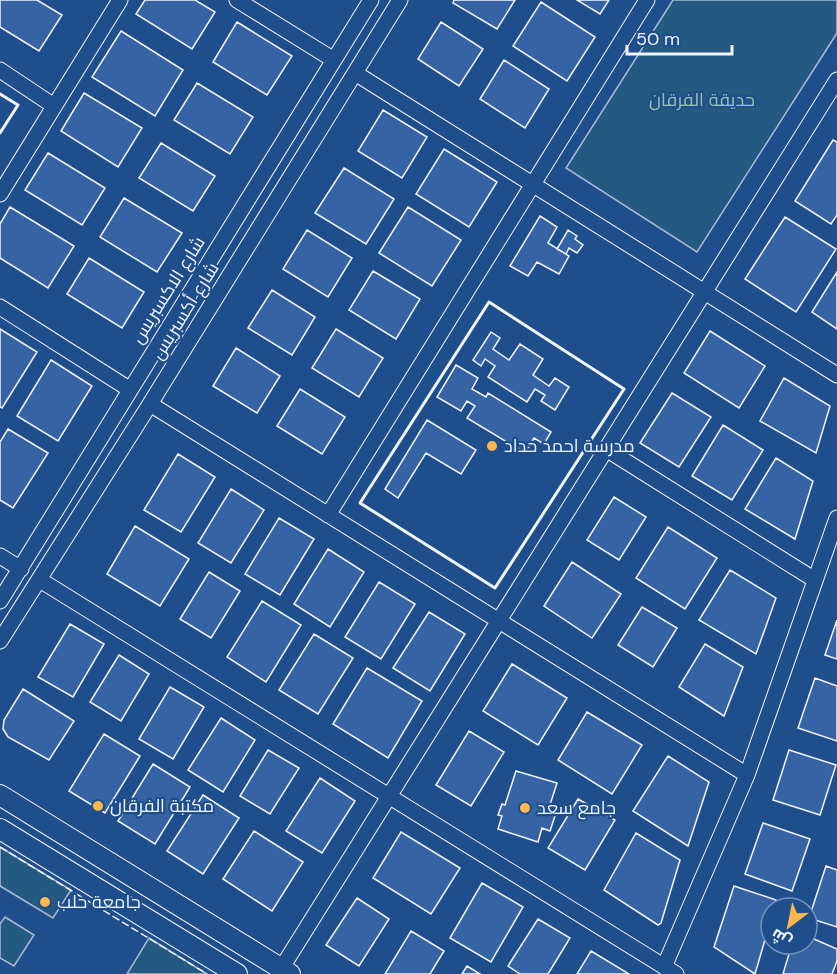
<svg xmlns="http://www.w3.org/2000/svg" width="837" height="974" viewBox="0 0 837 974" font-family="'DM Sans',Cairo,sans-serif">
	<style>
		.green { fill: #245a82; stroke: #a8bbd7; stroke-width: 1.5 }
		.building { fill: #3563a3; stroke: #f2f6ff; stroke-width: 1.5 }
		.lines { fill: none; stroke-linecap: round; stroke-linejoin: round }
		.minor-casing { stroke: #f2f6ff; stroke-width: 17 }
		.major-casing { stroke: #f2f6ff; stroke-width: 22 }
		.minor { stroke: #1f4e8c; stroke-width: 15 }
		.major { stroke: #1f4e8c; stroke-width: 20 }
		.fence { stroke: #f2f6ff; stroke-width: 1.5; stroke-dasharray: 8 3; stroke-linecap: butt }
		.wall { stroke: #f2f6ff; stroke-width: 3 }
		.poi-dot { fill: #ffb74d; stroke: #1f4e8c; stroke-width: 2 }
		.labels { text-anchor: middle; stroke-width: 4.5; stroke-linejoin: round; paint-order: stroke }
		.park-label { font-size: 18px; fill: #97c8a6; stroke: #1f4e8c }
		.street-label { font-size: 18px; fill: #f2f6ff; stroke: #1f4e8c }
		.poi-label { font-size: 18px; fill: #f2f6ff; stroke: #1f4e8c; text-anchor: start }
	</style>
	<rect width="100%" height="100%" fill="#1f4e8c"/>
	<path class="green" d="M673 0H837V33L697 252 566 168Z
		M0 847 71 890 53 918 0 886Z
		M5 917 34 935 14 966 0 958V924Z
		M149 938 207 974H127Z"/>
	<path class="building" d="M0 0H37L62 15 39 51 0 27Z
		M145 0H195L215 12 192 49 136 14Z
		M454 0H515L497 29 453 3Z
		M577 0H609L600 14Z
		M541 2 595 37 567 81 513 46Z
		M237 22 292 56 267 95 213 62Z
		M441 22 483 49 459 86 418 59Z
		M121 31 183 70 155 116 92 77Z
		M504 60 549 89 525 128 480 99Z
		M197 83 253 117 230 154 174 120Z
		M84 93 142 128 118 167 61 131Z
		M383 110 427 137 402 178 358 151Z
		M833 140 837 142V215L831 224 795 201Z
		M161 143 215 176 193 211 139 178Z
		M444 149 497 182 469 227 416 194Z
		M48 153 105 188 82 225 25 190Z
		M344 168 394 199 366 244 315 213Z
		M124 198 182 233 157 272 100 237Z
		M10 207 74 246 48 288 0 258V224Z
		M408 207 461 240 432 286 379 253Z
		M540 216 557 227 548 243 569 256 559 274 537 262 528 276 510 266Z
		M785 217 836 249 796 312 745 279Z
		M307 230 352 258 328 297 283 269Z
		M568 230 577 236 575 239 583 245 577 253 569 248 566 254 557 249Z
		M89 258 144 292 122 328 67 294Z
		M373 271 420 299 396 339 349 310Z
		M837 272V329L812 312Z
		M272 290 315 317 292 355 248 328Z
		M0 329 37 352 2 408 0 407Z
		M336 329 383 358 359 397 312 368Z
		M710 331 765 366 739 408 684 373Z
		M491 332 500 338 493 349 509 360 520 344 543 359 533 375 549 386 555 378 569 387 555 410 541 401 545 395 535 389 527 402 488 377 495 366 485 359 481 366 473 360Z
		M236 348 280 376 257 413 213 386Z
		M51 360 92 386 58 441 17 416Z
		M456 365 478 378 472 389 486 397 488 393 551 432 544 444 534 438 525 453 467 418 475 406 467 401 461 411 437 397Z
		M784 378 830 406 816 453 760 421Z
		M300 389 345 417 322 454 277 426Z
		M672 393 711 417 679 467 640 443Z
		M427 420 476 450 461 474 426 453 398 498 385 489Z
		M723 425 763 450 732 500 692 476Z
		M8 429 48 453 13 508 0 500V442Z
		M178 454 215 477 181 532 144 510Z
		M776 458 813 481 795 539 745 509Z
		M231 489 264 510 231 563 198 543Z
		M614 497 646 517 619 560 587 540Z
		M279 518 314 539 280 595 245 574Z
		M135 526 189 559 160 606 107 574Z
		M668 527 717 558 685 609 636 578Z
		M328 549 364 572 330 627 294 604Z
		M572 562 621 594 592 638 544 606Z
		M730 570 776 598 756 654 699 620Z
		M209 572 240 591 211 638 180 619Z
		M379 582 415 604 381 659 345 637Z
		M262 601 301 625 266 682 227 657Z
		M642 607 677 628 653 667 618 645Z
		M429 612 465 634 430 691 393 668Z
		M837 620V659L825 655Z
		M70 624 104 644 73 697 38 677Z
		M314 634 353 658 318 714 279 690Z
		M705 644 743 667 724 716 679 687Z
		M119 655 149 674 121 721 90 702Z
		M512 664 567 698 538 745 483 711Z
		M367 668 422 701 388 758 333 724Z
		M815 678 837 686V741L798 728Z
		M170 687 204 707 173 759 139 739Z
		M23 689 74 721 49 760 8 737 3 729 4 720Z
		M587 712 642 745 612 794 558 760Z
		M221 718 255 740 223 792 188 770Z
		M469 731 504 752 471 806 436 785Z
		M104 734 140 756 105 813 69 791Z
		M268 750 299 768 270 814 240 796Z
		M789 750 836 765 820 815 773 800Z
		M668 756 709 782 688 846 633 811Z
		M153 764 190 787 155 844 118 821Z
		M516 771 557 783 548 811 556 813 550 831 542 828 538 842 498 829 502 816 498 815 502 804 505 805Z
		M320 778 355 801 322 853 286 831Z
		M203 795 239 818 203 874 167 851Z
		M578 799 615 820 585 870 548 848Z
		M763 823 810 839 792 891 745 874Z
		M254 831 303 862 272 911 223 879Z
		M401 832 460 868 431 914 373 878Z
		M636 833 680 860 661 923 658 925 604 890Z
		M826 866 837 870V927L809 918Z
		M482 883 523 907 491 962 450 938Z
		M734 886 776 900 774 908H771V919L755 974 714 947Z
		M357 898 389 919 359 966 326 945Z
		M538 919 570 938 548 974H520L508 966Z
		M411 931 444 951 430 974H385Z
		M807 936 837 949V961L832 974H783L792 944H807Z
		M591 951 629 974H577Z
		M467 966 480 974H462Z"/>
	<g class="lines">
		<g class="minor-casing">
			<path id="minor" d="M237 0 334 60
				M0 70 54 106
				M355 73 837 375
				M0 194 120 0
				M0 307 129 389
				M150 404 747 775
				M606 449 815 580
				M328 515 647 0
				M0 556 21 569
				M40 580 676 974
				M0 601 371 0
				M0 641 150 404 400 0
				M664 967 747 775 837 518
				M281 969 837 80"/>
		</g>
		<g class="major-casing">
			<path id="major" d="M0 795 290 974
				M0 829 237 974"/>
		</g>
		<use href="#minor" class="minor"/>
		<use href="#major" class="major"/>
		<path class="fence" d="M0 847 207 974"/>
		<path class="wall" d="M0 94 18 105 0 133
			M489 302 624 389 495 588 360 503Z"/>
	</g>
	<g class="poi-dot">
		<circle cx="492" cy="446" r="6"/>
		<circle cx="98" cy="806" r="6"/>
		<circle cx="525" cy="808" r="6"/>
		<circle cx="45" cy="902" r="6"/>
	</g>
	<g class="labels">
		<g class="park-label">
			<text x="702" y="106">حديقة الفرقان</text>
		</g>
		<g class="street-label">
			<text transform="translate(168 290) rotate(-58)" y="6">شارع الاكسبريس</text>
			<text transform="translate(185 311) rotate(-58)" y="6">شارع أكسبريس</text>
		</g>
		<g class="poi-label">
			<text x="504" y="452">مدرسة احمد حداد</text>
			<text x="110" y="812">مكتبة الفرقان</text>
			<text x="537" y="814">جامع سعد</text>
			<text x="57" y="908">جامعة حلب</text>
		</g>
	</g>
	<g transform="translate(789 926) rotate(212)"><circle r="28" fill="#1f4e8c" stroke="#7391ba" stroke-width="1.5"/>
	<path d="M0-4.5L10 22L0 15L-10 22Z" fill="#ffb74d"/>
	<text y="-9" font-size="16" font-weight="bold" text-anchor="middle" fill="#f2f6ff">ش</text>
	</g>
	<path d="M627 45v9h105v-9" fill="none" stroke="#f2f6ff" stroke-width="3"/>
	<text x="636" y="45" font-size="18" fill="#f2f6ff" stroke="#1f4e8c" stroke-width="4.5" paint-order="stroke">50 m</text>
</svg>
